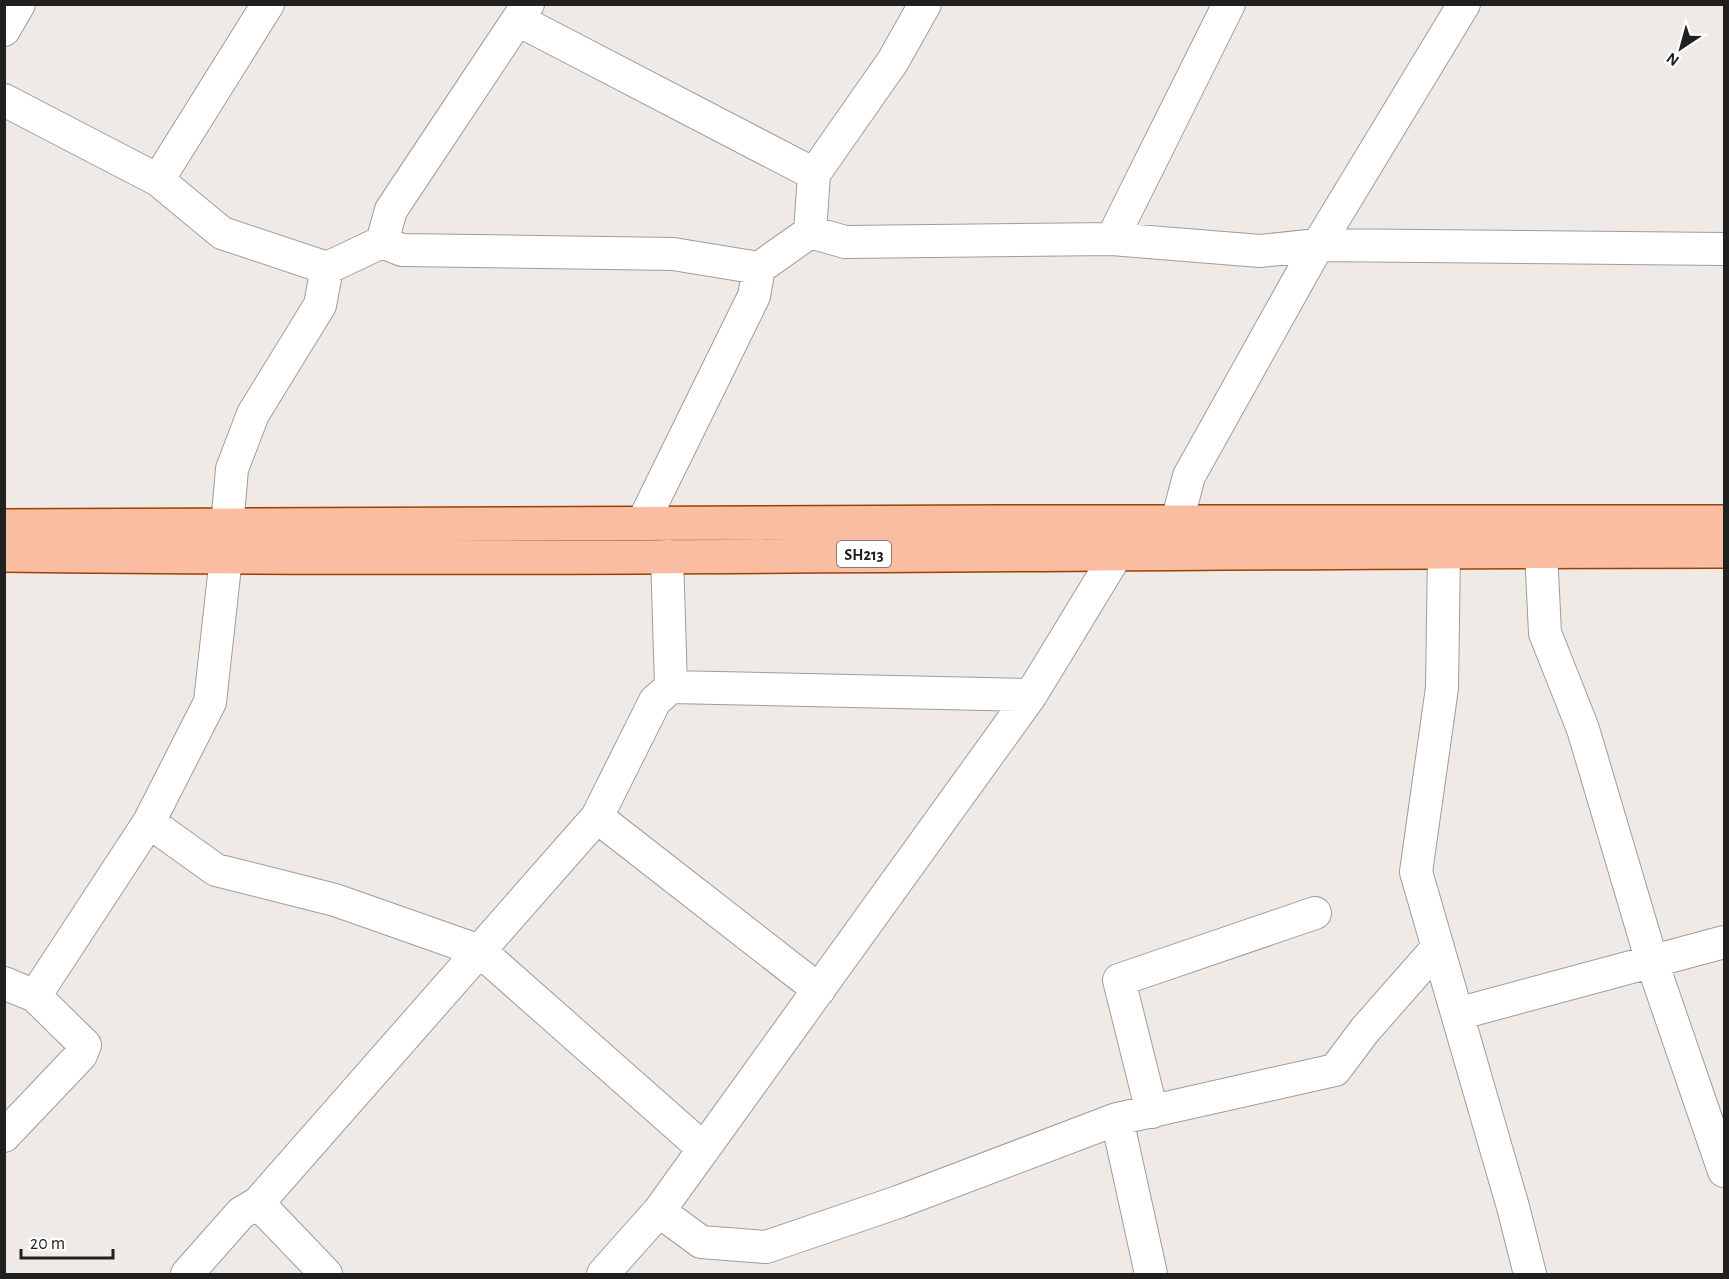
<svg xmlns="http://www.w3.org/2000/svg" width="1729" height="1279" viewBox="0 0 1729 1279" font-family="'Alegreya Sans',sans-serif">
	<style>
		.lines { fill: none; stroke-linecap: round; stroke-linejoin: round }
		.street-casing { stroke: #9d9d9d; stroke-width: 34 }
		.primary-casing { stroke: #994202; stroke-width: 36 }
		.street { stroke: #fff; stroke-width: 32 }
		.primary { stroke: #fabda1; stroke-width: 33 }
		.labels { text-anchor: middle; stroke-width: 4.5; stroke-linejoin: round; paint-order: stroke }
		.shield { fill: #fff; stroke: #636363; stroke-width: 1.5 }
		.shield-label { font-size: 16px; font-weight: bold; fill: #202020 }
	</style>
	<rect width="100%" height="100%" fill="#f0eae6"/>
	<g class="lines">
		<g class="street-casing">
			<path id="street" d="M518 20 814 174
				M4 30 19 4
				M4 100 158 180 222 233 327 268 382 242 391 210 528 4
				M158 180 268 4
				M810 232 814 174 893 61 925 4
				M1112 239 1229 4
				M382 242 402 250 673 254 759 268 810 232 845 242 1112 239 1260 251 1318 245 1724 249
				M1177 522 1189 476 1318 245 1464 4
				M642 524 754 296 759 268
				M227 527 232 469 253 414 320 305 327 268
				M1444 551 1442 688 1416 872 1513 1207 1530 1274
				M1541 551 1545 633 1583 729 1652 962 1724 1171
				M667 556 671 687
				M597 817 819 990
				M149 822 216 870 335 900 480 951 704 1149
				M4 983 35 996 85 1045 81 1055 4 1136
				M35 996 149 822 210 702 226 557
				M1457 1014 1724 942
				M1152 1112 1119 980 1315 913
				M258 1203 326 1274
				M659 1211 701 1242 766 1247 898 1202 1117 1119
				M187 1274 241 1213 258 1203 597 817 655 701 671 687 1031 695
				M603 1274 659 1211 1031 695 1118 552
				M1151 1274 1117 1119 1335 1070 1365 1030 1438 947"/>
		</g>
		<g class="primary-casing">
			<path id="primary" d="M4 526 1003 522H1724
				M4 555C578 562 1151 551 1724 551"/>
		</g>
		<use href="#street" class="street"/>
		<use href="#primary" class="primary"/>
	</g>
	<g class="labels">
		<rect class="shield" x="837" y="541" width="54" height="26" rx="4.5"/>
		<g class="shield-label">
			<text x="864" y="560">SH213</text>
		</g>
	</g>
	<rect width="1729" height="1279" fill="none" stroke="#202020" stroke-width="12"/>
	<g transform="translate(1681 48) rotate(216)" stroke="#ffffff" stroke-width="4.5" paint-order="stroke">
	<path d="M0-4.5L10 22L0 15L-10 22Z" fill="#202020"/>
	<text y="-9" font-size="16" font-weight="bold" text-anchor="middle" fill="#202020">N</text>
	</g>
	<path d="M21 1249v9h92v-9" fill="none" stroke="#202020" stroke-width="3"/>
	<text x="30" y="1249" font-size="18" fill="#202020" stroke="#ffffff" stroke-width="4.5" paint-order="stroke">20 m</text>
</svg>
